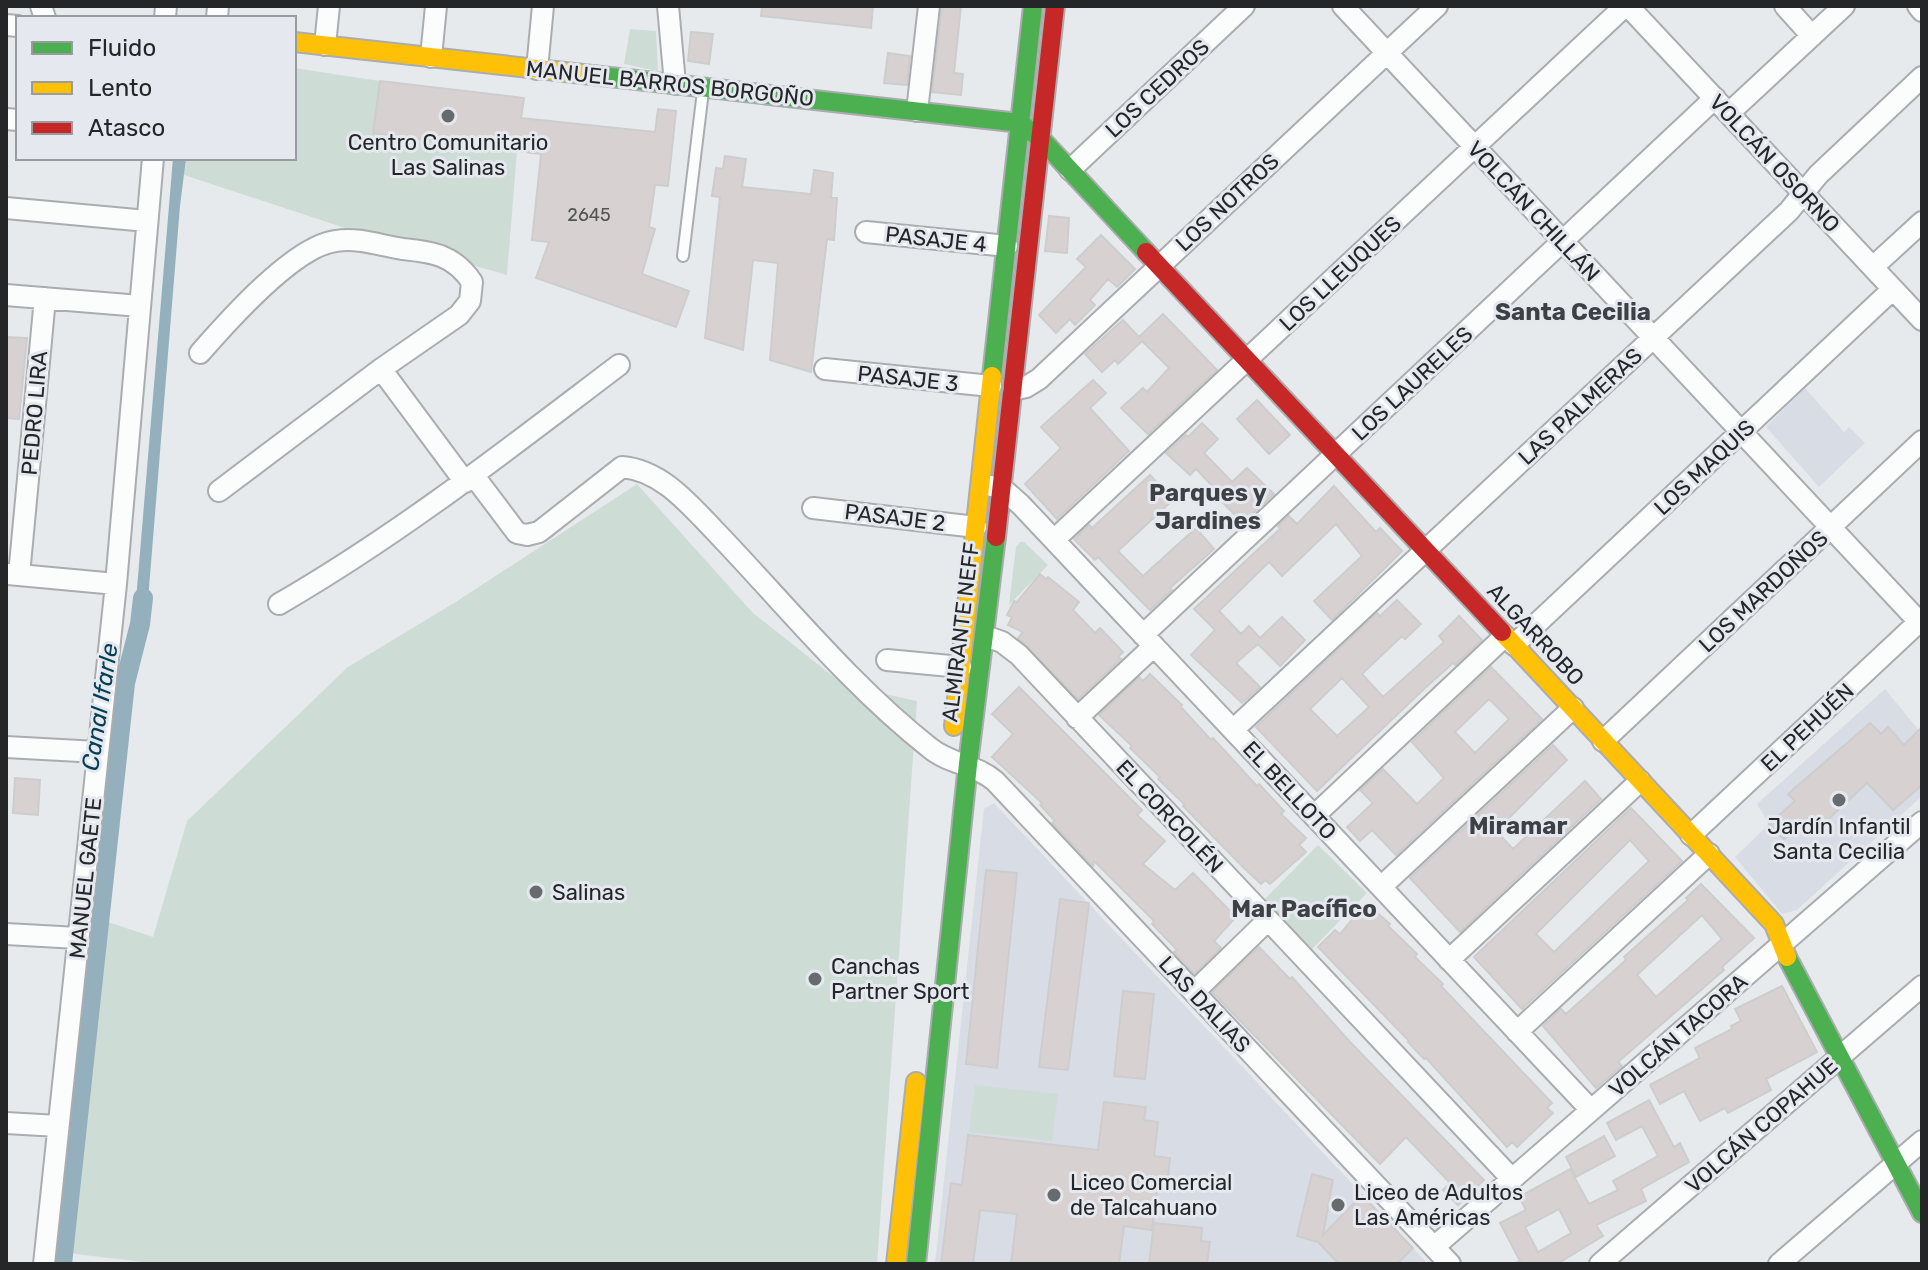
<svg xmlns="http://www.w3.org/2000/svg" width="1928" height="1270" viewBox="0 0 1928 1270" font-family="Rubik,sans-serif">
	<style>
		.built { fill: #d8dce4 }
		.green { fill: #cedcd6 }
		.water { fill: #94b0bd }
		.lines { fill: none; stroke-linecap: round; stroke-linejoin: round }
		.canal { stroke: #94b0bd; stroke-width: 20 }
		.building { fill: #d8d1d1; stroke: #cdcdce; stroke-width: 2; fill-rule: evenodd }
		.lane-casing { stroke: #aaacaf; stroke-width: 14 }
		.street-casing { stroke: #aaacaf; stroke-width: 24 }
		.fast-casing { stroke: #aaacaf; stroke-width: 22 }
		.slow-casing { stroke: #aaacaf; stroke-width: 22 }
		.jam-casing { stroke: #aaacaf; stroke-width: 22 }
		.lane { stroke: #fbfcfc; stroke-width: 10 }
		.street { stroke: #fbfcfc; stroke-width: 20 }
		.fast { stroke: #4caf50; stroke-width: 18 }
		.slow { stroke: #ffc107; stroke-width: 18 }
		.jam { stroke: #c62828; stroke-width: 18 }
		.poi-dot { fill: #686b6d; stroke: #e5e9ef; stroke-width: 3 }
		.labels { text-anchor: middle; stroke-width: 6; stroke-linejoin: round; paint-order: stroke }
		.number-label { font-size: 18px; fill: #545455 }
		.street-label { font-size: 22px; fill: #242628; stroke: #e5e9ef }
		.poi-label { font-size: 22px; fill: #242628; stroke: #e5e9ef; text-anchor: start }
		.neighbourhood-label { font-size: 24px; font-weight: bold; fill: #3d4045; stroke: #e5e9ef }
		.water-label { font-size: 24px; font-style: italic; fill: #043f53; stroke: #e5e9ef }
	</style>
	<rect width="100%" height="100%" fill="#e7eaed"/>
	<path class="built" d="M1805 388 1844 432 1849 427 1865 443 1819 487 1766 427Z
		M1885 689 1922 734V796L1797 910 1782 914 1735 857 1769 824 1757 804Z
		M994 803 1428 1264H935L984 809Z"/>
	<path class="green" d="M630 29 656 31 658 71 624 64Z
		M294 68 380 81 373 133 517 151 507 275 354 231 172 171 173 158H294Z
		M637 484 753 613 844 685 917 701 877 1264H160L67 1253 99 919 153 937 187 821 348 667 454 603Z
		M1020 542H1024L1048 565 1009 605 1016 547Z
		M1318 845 1367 893 1310 951 1261 903Z
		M975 1085 1058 1094 1052 1141 969 1132Z"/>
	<path class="water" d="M173 158H186L180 206 146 625 134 624Z"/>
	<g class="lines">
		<path class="canal" d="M62 1264 125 683 140 624 143 598"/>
	</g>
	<path class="building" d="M762 6H873L871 28 761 16Z
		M942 6H961L954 73 963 74 961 95 932 92Z
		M691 32 713 34 709 64 688 61Z
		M888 53 910 56 907 85 884 83Z
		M380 81 524 98 521 118 655 132 658 109 676 111 668 186 655 185 649 227 655 229 642 274 689 291 676 327 536 278 549 242 532 240 541 154 373 133Z
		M725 156 746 159 742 187 811 194 814 170 833 173 831 198H837L834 240 827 239 811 372 770 360 778 263 753 260 743 350 705 338 720 197 712 196 716 168 723 169Z
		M1049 216 1069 218 1067 253 1045 251Z
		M1101 235 1135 269 1117 287 1108 279 1090 300 1095 305 1075 325 1070 319 1056 333 1039 315 1086 267 1077 259Z
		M1163 314 1217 370 1148 434 1121 408 1143 388 1147 392 1169 368 1142 341 1118 364 1115 360 1102 372 1085 354 1123 320 1139 337Z
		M6 337 27 338 19 419 6 418Z
		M1093 380 1106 393 1090 408 1129 451 1057 519 1025 484 1061 448 1041 427Z
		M1257 400 1290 435 1269 454 1237 419Z
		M1202 423 1218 439 1204 453 1232 482 1247 468 1274 494 1246 520 1238 512 1235 515 1215 495 1218 492 1196 469 1190 475 1166 453 1186 435 1188 437Z
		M1150 475 1173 500 1118 551 1143 576 1196 528 1214 549 1170 588 1172 590 1150 610 1098 557 1095 560 1074 539 1089 525 1092 528Z
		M1334 486 1376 532 1380 528 1402 551 1332 620 1314 601 1362 556 1336 524 1282 576 1269 562 1219 611 1241 634 1249 626 1260 638 1282 617 1305 640 1280 666 1258 644 1236 663 1260 687 1242 703 1191 655 1215 630 1194 609 1280 529 1278 526 1289 516 1297 524Z
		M1040 574 1046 579 1048 577 1079 602 1073 610 1095 633 1100 628 1123 652 1118 657 1121 659 1078 699 1018 638 1023 632 1008 625 1012 617 1007 615 1014 601 1017 602Z
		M1397 600 1421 624 1405 639 1402 636 1362 674 1383 697 1444 642 1439 636 1459 616 1482 640 1455 665 1453 663 1424 689 1317 791 1256 727 1377 613 1380 616ZM1342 678 1369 707 1337 736 1310 709Z
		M1491 667 1542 719 1396 855 1372 830 1360 841 1347 827 1373 803 1360 790 1383 769 1417 804 1444 778 1412 742ZM1489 699 1509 719 1475 753 1455 732Z
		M1150 674 1182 705 1180 706 1211 740 1213 738 1257 786 1259 784 1284 811 1281 814 1306 838 1299 845 1306 852 1270 884 1265 880 1261 884 1243 867 1183 806 1184 804 1158 779 1160 777 1130 748 1132 746 1099 715 1139 677 1143 681Z
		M1019 687 1142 810 1137 815 1165 841 1143 864 1175 890 1193 873 1236 917 1214 941 1221 948 1194 974 1174 952 1177 950 1152 924 1154 921 1094 861 1093 866 1052 823 1055 821 1040 805 1042 803 992 757 1013 734 992 714Z
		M1870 723 1881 734 1888 727 1904 745 1922 727V785L1893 810 1867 783 1819 828 1807 818 1784 839 1769 824 1795 801 1788 794Z
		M1553 745 1567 760 1496 831 1513 849 1585 781 1601 799 1460 932 1410 878Z
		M15 778 40 780 38 815 13 813Z
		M1631 808 1682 861 1522 1009 1474 957ZM1630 840 1649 861 1554 952 1536 934Z
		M986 870 1017 873 997 1068 966 1064Z
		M1701 884 1754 938 1722 967 1724 970 1618 1062 1622 1066 1596 1088 1543 1026 1561 1009 1566 1014 1626 960 1624 957 1688 900 1686 898ZM1702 915 1722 939 1656 997 1637 975Z
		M1060 899 1089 903 1068 1070 1039 1067Z
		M1362 908 1368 913 1372 908 1390 924 1388 926 1417 954 1415 957 1443 984 1441 986 1552 1103 1547 1108 1553 1113 1517 1147 1512 1142 1507 1147 1426 1058 1424 1059 1408 1042 1409 1041 1318 947 1335 930 1340 934Z
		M1259 947 1290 979 1292 977 1350 1042 1484 1180 1458 1205 1443 1190 1450 1183 1406 1137 1380 1164 1212 992Z
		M1782 986 1817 1052 1766 1079 1771 1090 1728 1113 1725 1108 1700 1121 1684 1091 1660 1104 1650 1085 1700 1058 1695 1048 1732 1029 1731 1026 1741 1021 1735 1009Z
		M1123 991 1154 994 1145 1079 1114 1076Z
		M1649 1100 1674 1147 1680 1143 1689 1162 1641 1189 1646 1201 1596 1225 1603 1236 1557 1264H1514L1520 1261 1500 1223 1526 1210 1519 1197 1570 1169 1589 1204 1618 1190 1613 1181 1658 1156 1642 1126 1616 1140 1607 1123ZM1559 1209 1571 1233 1538 1252 1525 1227Z
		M1104 1102 1146 1107 1144 1120 1158 1122 1154 1156 1170 1158 1167 1187 1158 1186 1152 1230 1124 1226 1119 1264H1011L1017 1214 980 1210 973 1264H941L951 1183 962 1185 968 1135 1098 1150Z
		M1604 1136 1615 1156 1576 1177 1566 1157Z
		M1312 1174 1333 1180 1323 1235 1362 1195 1413 1248 1397 1264H1339L1318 1242 1297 1236Z
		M1154 1223 1202 1228 1201 1241 1210 1242 1207 1264H1149Z"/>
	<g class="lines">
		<g class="lane-casing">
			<path id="lane" d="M683 256 703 91"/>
		</g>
		<g class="street-casing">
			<path id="street" d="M41 6 45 18
				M668 6 675 84
				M1343 6 1922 625
				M1628 6 1922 320
				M1785 6 1812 36
				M1918 6 1922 11
				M165 18 166 6
				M217 18 218 6
				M6 25 18 26
				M325 45 329 6
				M431 57 436 6
				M537 69 543 6
				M917 111 929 6
				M1729 113 1844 6
				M6 119 18 120
				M1070 170 1244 6
				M6 208 147 221
				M866 232 1007 246
				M1873 267 1922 222
				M6 295 140 306
				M200 353C228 321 294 246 336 241 358 237 382 246 403 249 433 252 454 255 472 282L470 301 459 315 381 369 219 491
				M381 369 465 482
				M825 369 991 386
				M1013 390 1026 387 1039 379 1437 6
				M474 476 517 533 527 535 539 532 622 467C661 470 689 504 715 531 785 604 850 685 930 748 949 764 975 764 995 781L1450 1264
				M991 486 1002 488 1021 505 1591 1110
				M813 508 976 527
				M1054 540 1625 6
				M8 574 116 584
				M19 575 45 298
				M279 604C400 534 508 449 619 365
				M1143 635 1715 98
				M985 636 1002 642 1019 655 1512 1179
				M1514 645 1893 289
				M887 660 961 667
				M1077 718 1154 646
				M1233 730 1789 211 1818 175 1922 77
				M1603 741 1922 441
				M6 747 98 752
				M1314 816 1505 636
				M1691 835 1922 619
				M1381 887 1573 708
				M6 934 78 938
				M1449 960 1640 781
				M1194 992 1268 920
				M1517 1032 1709 854
				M6 1123 58 1126
				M1434 1247 1922 822
				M44 1264 116 584 153 158
				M1600 1264 1922 986
				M1779 1264 1922 1141"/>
		</g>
		<g class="fast-casing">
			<path id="fast" d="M592 75 1020 123 1041 139 1146 252
				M992 376 1033 6
				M1787 957 1922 1213
				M916 1264 968 764 996 537"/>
		</g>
		<g class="slow-casing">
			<path id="slow" d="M294 42 592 75
				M1502 632 1774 924 1787 957
				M954 726 992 376
				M896 1264 916 1082"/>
		</g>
		<g class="jam-casing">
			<path id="jam" d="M1146 252 1502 632
				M996 537 1055 6"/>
		</g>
		<use href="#lane" class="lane"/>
		<use href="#street" class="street"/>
		<use href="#fast" class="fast"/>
		<use href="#slow" class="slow"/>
		<use href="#jam" class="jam"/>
	</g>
	<g class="poi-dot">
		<circle cx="448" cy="116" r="8"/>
		<circle cx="1839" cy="800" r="8"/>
		<circle cx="536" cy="892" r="8"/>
		<circle cx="815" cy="979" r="8"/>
		<circle cx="1054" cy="1195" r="8"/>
		<circle cx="1338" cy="1205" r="8"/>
	</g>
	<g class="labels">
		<g class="number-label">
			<text x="589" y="221">2645</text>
		</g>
		<g class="street-label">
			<text transform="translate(670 83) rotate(6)" y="8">MANUEL BARROS BORGOÑO</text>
			<text transform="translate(1157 88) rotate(-43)" y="8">LOS CEDROS</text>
			<text transform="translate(1775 163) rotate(47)" y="8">VOLCÁN OSORNO</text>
			<text transform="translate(1227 202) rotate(-43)" y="8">LOS NOTROS</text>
			<text transform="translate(1534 211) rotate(47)" y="8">VOLCÁN CHILLÁN</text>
			<text transform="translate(936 239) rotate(6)" y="8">PASAJE 4</text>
			<text transform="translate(1340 273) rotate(-43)" y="8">LOS LLEUQUES</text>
			<text transform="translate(908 378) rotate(6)" y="8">PASAJE 3</text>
			<text transform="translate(1412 383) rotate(-43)" y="8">LOS LAURELES</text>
			<text transform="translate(1580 406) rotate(-43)" y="8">LAS PALMERAS</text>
			<text transform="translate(34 413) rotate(-85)" y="8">PEDRO LIRA</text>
			<text transform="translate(1704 467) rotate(-43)" y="8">LOS MAQUIS</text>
			<text transform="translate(895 517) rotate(7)" y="8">PASAJE 2</text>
			<text transform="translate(1763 591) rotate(-43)" y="8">LOS MARDOÑOS</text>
			<text transform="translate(960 632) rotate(-83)" y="8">ALMIRANTE NEFF</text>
			<text transform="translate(1536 634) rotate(47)" y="8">ALGARROBO</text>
			<text transform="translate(1807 727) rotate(-43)" y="8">EL PEHUÉN</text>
			<text transform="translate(1290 790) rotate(47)" y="8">EL BELLOTO</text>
			<text transform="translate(1170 816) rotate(47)" y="8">EL CORCOLÉN</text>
			<text transform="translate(85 878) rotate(-84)" y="8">MANUEL GAETE</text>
			<text transform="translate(1205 1004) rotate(47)" y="8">LAS DALIAS</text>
			<text transform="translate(1678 1035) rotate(-41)" y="8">VOLCÁN TACORA</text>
			<text transform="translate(1761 1125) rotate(-41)" y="8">VOLCÁN COPAHUE</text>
		</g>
		<g class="poi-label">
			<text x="448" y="150" text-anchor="middle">Centro Comunitario<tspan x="448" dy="25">Las Salinas</tspan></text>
			<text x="1839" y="834" text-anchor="middle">Jardín Infantil<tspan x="1839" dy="25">Santa Cecilia</tspan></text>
			<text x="552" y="900">Salinas</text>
			<text x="831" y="974">Canchas<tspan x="831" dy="25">Partner Sport</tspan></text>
			<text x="1070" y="1190">Liceo Comercial<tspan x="1070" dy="25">de Talcahuano</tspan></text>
			<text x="1354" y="1200">Liceo de Adultos<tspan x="1354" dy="25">Las Américas</tspan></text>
		</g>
		<g class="neighbourhood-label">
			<text x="1573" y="320">Santa Cecilia</text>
			<text x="1208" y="501">Parques y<tspan x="1208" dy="28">Jardines</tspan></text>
			<text x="1518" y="834">Miramar</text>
			<text x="1304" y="917">Mar Pacífico</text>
		</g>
		<g class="water-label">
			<text transform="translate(100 707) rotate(-81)" y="8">Canal Ifarle</text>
		</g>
	</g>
	<rect width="1928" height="1270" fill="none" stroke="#242628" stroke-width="16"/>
	<rect x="16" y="16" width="280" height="144" fill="#e5e9ef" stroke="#989b9f" stroke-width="2"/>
	<rect x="32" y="42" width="40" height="12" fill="#4caf50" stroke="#989b9f" stroke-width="2"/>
	<text x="88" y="56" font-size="24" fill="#242628">Fluido</text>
	<rect x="32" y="82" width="40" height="12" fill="#ffc107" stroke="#989b9f" stroke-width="2"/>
	<text x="88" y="96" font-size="24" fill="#242628">Lento</text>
	<rect x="32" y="122" width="40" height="12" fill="#c62828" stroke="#989b9f" stroke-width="2"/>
	<text x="88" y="136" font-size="24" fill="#242628">Atasco</text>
</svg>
